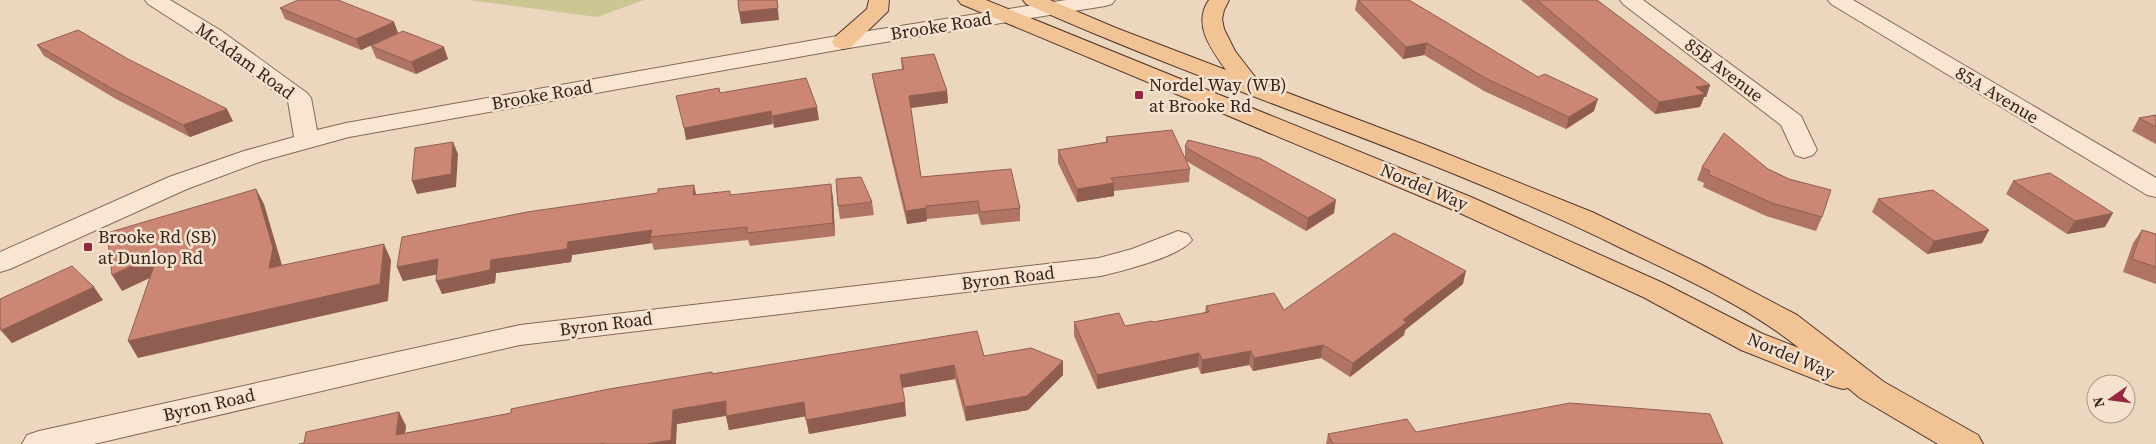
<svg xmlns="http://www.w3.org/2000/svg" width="2156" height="444" viewBox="0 0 2156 444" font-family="'Source Serif 4',serif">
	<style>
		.green { fill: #cbc792 }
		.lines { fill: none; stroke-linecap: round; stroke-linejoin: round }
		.minor-casing { stroke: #866757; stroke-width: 2 }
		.major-casing { stroke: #53362c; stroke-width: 2 }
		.minor { fill: #f9e5d1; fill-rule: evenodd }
		.major { fill: #f2c395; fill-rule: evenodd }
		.wall { fill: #af7464 }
		.shaded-wall { fill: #8f5e51 }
		.building { fill: #cc8774; stroke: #8f5e51 }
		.poi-dot { fill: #94273d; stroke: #f5e2ce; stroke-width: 2 }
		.labels { text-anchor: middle; stroke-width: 5; stroke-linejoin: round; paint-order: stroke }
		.street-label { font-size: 18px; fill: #35231c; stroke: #f5e2ce }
		.poi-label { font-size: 18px; fill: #35231c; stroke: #f5e2ce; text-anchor: start }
	</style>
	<rect width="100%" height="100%" fill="#edd6be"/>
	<path class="green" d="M468 0H644L597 17Z"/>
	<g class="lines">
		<g class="minor-casing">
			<path id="minor" d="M145 0H170L220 30 307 93 311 98 317 130 346 123 843 35 1066 0H1115L1112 4 1105 6 843 49 349 137 262 161 187 189 10 269 0 272V252L169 177 244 151 294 137 288 101 204 40 148 4Z
				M1620 0H1643L1801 116 1817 150 1813 155 1804 158 1795 155 1781 125 1623 4Z
				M1828 0H1853L2156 178V197L2147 195 1831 4Z
				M1178 231 1188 234 1192 240C1181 256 1122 271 1101 276L520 345 94 444H22L27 435 39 431 520 325 1099 258 1132 249Z"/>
		</g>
		<g class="major-casing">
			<path id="major" d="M869 0H889L888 11 884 15 851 47 843 49 835 47 832 42 835 37 867 9Z
				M958 0H986L1471 197 1663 283 1763 334 1799 348C1747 306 1682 277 1621 248 1428 153 1222 92 1026 4L1023 0H1050L1116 28 1226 70C1211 49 1192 24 1209 0H1229L1224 10 1222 19 1224 29 1235 51 1259 82 1425 145 1592 212 1700 264 1797 315 1884 382 1978 435 1983 444H1938L1860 398 1848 388 1843 389 1832 386 1741 350 1643 297 1451 209 961 4Z"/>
		</g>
		<use href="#minor" class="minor"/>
		<use href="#major" class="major"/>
	</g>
	<path class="wall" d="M1357 0H1409L1594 111 1566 129 1484 91 1424 55 1403 59 1355 10Z
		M1521 0H1597L1710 85 1706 97H1704L1700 107 1655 114Z
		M280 8 394 22 398 33 361 50 285 19Z
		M37 45 233 121 190 137 116 99 44 56Z
		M371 46 448 59 416 74 376 58Z
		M901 58 947 91 948 103 911 108 921 177 1020 208V221L981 225 978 214 927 219V221L907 224 874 86 872 74 902 70Z
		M2156 115V144L2132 131 2139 118Z
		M1106 137 1185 158V147L1334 213 1306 231 1186 161 1190 169 1189 182 1114 191V196L1077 202 1058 163V150L1106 142Z
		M1702 167 1822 217 1816 231 1766 216 1703 187 1704 183 1697 180Z
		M2013 181 2105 227 2067 234 2006 194Z
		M696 194 833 197 835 236 750 246 748 240 654 250 652 243 572 255 571 262 496 273 495 283 442 294 437 274 403 281 397 267Z
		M1878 199 1989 230 1982 243 1927 254 1872 212Z
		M872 202 874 215 840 219 838 206Z
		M2142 230 2156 234V284L2123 272 2133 243Z
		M1463 284 1405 330 1404 335 1350 377 1321 358 1253 371 1249 365 1201 374 1198 367 1097 389 1074 336V322L1125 326 1153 322 1205 313 1206 306 1284 310Z
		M0 299 103 300 12 343 0 330Z
		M984 356 1063 361V375L1028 410 966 421 955 379 902 388 906 416 809 434 806 416 729 430 726 416 677 424 304 443 399 412 406 426 405 433 511 413 712 372 713 374Z
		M1416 432 1723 444H1326L1328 434Z"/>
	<path class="shaded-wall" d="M777 0 779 20 741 24 739 12Z
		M394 22 398 33 361 50 356 39Z
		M1427 43 1424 55 1403 59 1406 47Z
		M444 47 448 59 416 74 411 62Z
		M1710 85 1706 97H1704L1700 107 1655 114 1659 102 1696 87Z
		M947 91 948 103 910 108 909 96Z
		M1598 99 1594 111 1566 129 1569 117Z
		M817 107 819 120 774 128 772 116Z
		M227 109 233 121 190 137 183 125Z
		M771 111 773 124 686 140 684 128Z
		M453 142 458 154 456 187 417 194 412 181Z
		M1114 183V196L1077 202V189Z
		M831 184 833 197 835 236 833 223Z
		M694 185 697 198 693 195Z
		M256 189 264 204 282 265 278 284 269 268Z
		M1336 200 1334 213 1306 231 1308 218Z
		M926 208 927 221 907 224 906 211Z
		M2113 213 2105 227 2067 234 2075 221Z
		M652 230 650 237 652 243 572 255 571 262 496 273 495 283 442 294 436 281 491 260 568 242Z
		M1989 230 1982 243 1927 254 1934 241Z
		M384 244 391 260 388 301 138 358 128 341Z
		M158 254 167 270 122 291 112 275Z
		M438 259 444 273 403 281 397 267Z
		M1466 271 1463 284 1405 330 1404 335 1350 377 1353 363 1403 320Z
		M94 287 103 300 12 343 2 330Z
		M1323 345 1321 358 1253 371 1254 358Z
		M1251 351 1249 365 1201 374 1202 360Z
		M1199 353 1198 367 1097 389V375Z
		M1063 361V375L1028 410 966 421 965 407Z
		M954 365 955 379 901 388 900 375Z
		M726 401 729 415 677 424 676 444H648L673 410Z
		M804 402 807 416 729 430 726 416Z
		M905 402 906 416 809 434 806 420Z
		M399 412 406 426 403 444 396 435Z"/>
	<path class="building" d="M298 0H338L394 22 356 39 280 8Z
		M738 0H777L778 8 739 12Z
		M1358 0H1409L1538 77 1545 74 1598 99 1569 117 1487 79 1427 43 1406 47Z
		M1537 0H1597L1710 85 1696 87 1705 94 1659 102Z
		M78 30 128 59 227 109 183 125 109 87 37 45Z
		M403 31 444 47 411 62 371 46Z
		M934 54 947 91 909 96 921 177 1011 169 1020 208 980 212 978 201 926 206V208L906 211 872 74 904 69 901 58Z
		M806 78 817 107 772 116 771 111 684 128 676 96 719 88 720 93Z
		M2156 115V127L2139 118Z
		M1172 130 1190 169 1111 178 1114 183 1077 189 1058 150 1108 142 1106 137Z
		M1724 133 1768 169 1789 179 1831 190 1822 217 1772 203 1708 174 1710 171 1702 167Z
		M1188 140 1259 158 1336 200 1308 218 1185 147Z
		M453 142 451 174 412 181 415 148Z
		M2050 173 2113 213 2075 221 2013 181Z
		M861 177 872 202 838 206 836 179Z
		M831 184 833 223 747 233V227L650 237 652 230 568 242 567 249 491 260 490 270 436 281 438 259 397 267 402 237 527 212 658 193V189L694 185 693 195 730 191V195Z
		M256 189 273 248 269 268 384 244 380 284 128 341 158 254 112 275 107 233Z
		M1933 190 1989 230 1934 241 1878 199Z
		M2142 230 2156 234V267L2132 259Z
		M1394 233 1466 271 1403 320 1407 322 1353 363 1323 345 1254 358 1251 351 1202 360 1199 353 1097 375 1074 322 1119 313 1125 326 1152 321 1153 322 1209 312 1206 306 1274 293 1284 310Z
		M72 266 94 287 2 330 0 327V299Z
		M977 331 984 356 1031 348 1063 361 1027 396 965 407 954 365 900 375 905 402 806 420 804 402 726 416V401L673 410 671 440 647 444H603L604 443 600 444H299L304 443 306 432 399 412 396 435 511 413V409L609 389 712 372V374Z
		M1570 403 1710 414 1723 444H1333L1328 434 1407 419 1416 432Z"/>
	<g class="poi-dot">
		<rect x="1134" y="90" width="10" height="10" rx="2.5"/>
		<rect x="83" y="242" width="10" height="10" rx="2.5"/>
	</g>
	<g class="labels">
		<g class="street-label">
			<text transform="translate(941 26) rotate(-9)" y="6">Brooke Road</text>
			<text transform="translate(245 61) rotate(36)" y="6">McAdam Road</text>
			<text transform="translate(1724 70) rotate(37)" y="6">85B Avenue</text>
			<text transform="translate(542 95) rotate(-10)" y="6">Brooke Road</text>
			<text transform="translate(1997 95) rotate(31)" y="6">85A Avenue</text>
			<text transform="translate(1424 187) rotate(23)" y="6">Nordel Way</text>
			<text transform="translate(1008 278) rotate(-7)" y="6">Byron Road</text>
			<text transform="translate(606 324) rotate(-7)" y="6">Byron Road</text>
			<text transform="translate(1791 356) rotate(23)" y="6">Nordel Way</text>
			<text transform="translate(209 405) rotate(-13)" y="6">Byron Road</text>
		</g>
		<g class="poi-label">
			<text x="1149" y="91">Nordel Way (WB)<tspan x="1149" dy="21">at Brooke Rd</tspan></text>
			<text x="98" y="243">Brooke Rd (SB)<tspan x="98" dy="21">at Dunlop Rd</tspan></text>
		</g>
	</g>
	<g transform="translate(2111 399) rotate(256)"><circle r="24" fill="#f5e2ce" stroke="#a89687"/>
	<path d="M0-4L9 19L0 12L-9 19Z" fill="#94273d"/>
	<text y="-8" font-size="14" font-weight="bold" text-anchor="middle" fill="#35231c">N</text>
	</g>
</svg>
